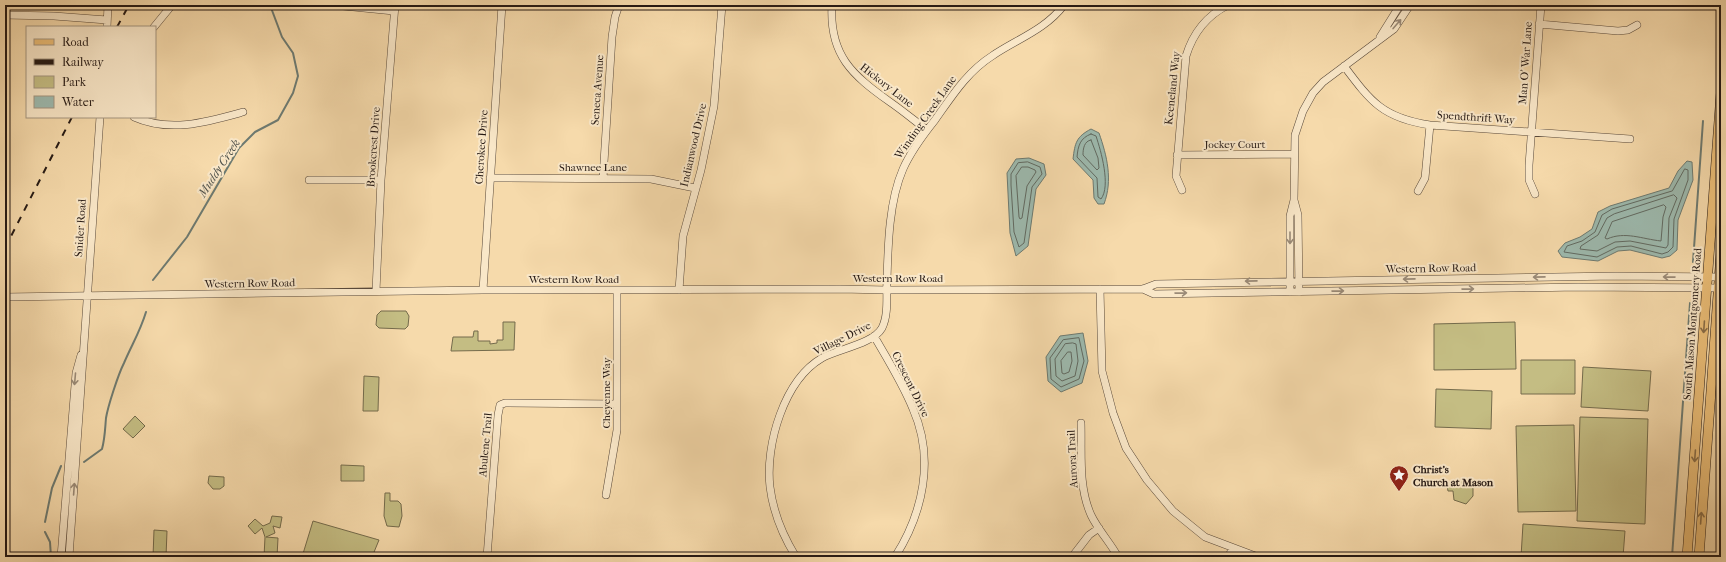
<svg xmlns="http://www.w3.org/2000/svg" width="1726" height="562" viewBox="0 0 1726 562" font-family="'IM FELL French Canon',serif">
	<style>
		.green { fill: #c4bd83; stroke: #746b4c }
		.water { fill: #9dbaaf; stroke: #6d7a71 }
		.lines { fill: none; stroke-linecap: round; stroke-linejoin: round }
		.shore { stroke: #616a62; stroke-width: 1 }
		.stream { stroke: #6d7a71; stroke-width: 2 }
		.minor-casing { stroke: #59493a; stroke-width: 8 }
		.major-casing { stroke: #251914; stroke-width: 10 }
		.minor { stroke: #f9e7c8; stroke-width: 7 }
		.major { stroke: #ebbd76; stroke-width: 9 }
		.rail { stroke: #251914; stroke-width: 2; stroke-dasharray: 7 7; stroke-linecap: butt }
		.oneway { stroke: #9a8a77 }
		.oneway2 { stroke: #886b45 }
		.labels { text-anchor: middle; stroke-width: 4; stroke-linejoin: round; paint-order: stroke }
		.street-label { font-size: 11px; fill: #251914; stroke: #f9e7c8 }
		.poi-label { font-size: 11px; font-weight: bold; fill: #251914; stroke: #f9e7c8; text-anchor: start }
		.water-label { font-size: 12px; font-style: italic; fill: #4f514a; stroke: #f9e7c8 }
	</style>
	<rect width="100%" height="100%" fill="#f6daab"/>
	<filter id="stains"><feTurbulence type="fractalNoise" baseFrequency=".005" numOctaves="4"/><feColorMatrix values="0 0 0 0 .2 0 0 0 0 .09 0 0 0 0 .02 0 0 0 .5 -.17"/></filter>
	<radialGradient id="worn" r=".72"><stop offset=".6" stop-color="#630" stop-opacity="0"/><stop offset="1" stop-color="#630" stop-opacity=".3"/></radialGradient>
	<path class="green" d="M381 311H406L409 316 408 326 405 329 379 328 376 325 377 315Z
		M503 322H515L514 350 451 351 453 337H473L474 331H478V341H490V344L497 343V340H503Z
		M1515 322 1516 369 1434 370V324Z
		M1521 360H1575V394H1521Z
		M1583 367 1651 371 1648 411 1581 407Z
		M364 376 379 377 378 411H363Z
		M1436 389 1492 391 1491 429 1435 427Z
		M135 416 145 426 133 438 123 429Z
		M1580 417 1648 419 1645 524 1577 521Z
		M1574 425 1576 511 1518 512 1516 426Z
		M341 465 364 466V481H341Z
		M209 476 224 477V486L220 489H213L208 483Z
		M1465 479 1473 482V496L1466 504 1454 500 1453 491H1448L1447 486 1453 485 1455 481Z
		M385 493H390V501H398L401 504 402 516 399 527 387 526 384 516Z
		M272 516 282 517 280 528 273 526 275 533 266 537 278 538 277 557H264L265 537 262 528 255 534 248 526 255 519 263 526 270 523Z
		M313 521 379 540 372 557H302Z
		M1523 524 1625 531 1623 557H1521Z
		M154 530 167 531 166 557H153Z"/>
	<path class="water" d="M1091 129 1099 133C1107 156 1113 180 1104 204H1098L1094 198 1093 180 1073 159C1075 143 1076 137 1091 129Z
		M1029 158 1044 164 1046 175 1036 189 1028 246 1016 256 1010 233 1007 173 1016 159Z
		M1687 161 1692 162 1693 180 1678 220 1677 250 1670 256 1662 258 1630 250 1618 251 1598 261 1562 257 1558 251 1565 243 1580 237 1592 229 1598 212 1610 206 1669 188 1678 171Z
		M1083 333 1088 361 1082 383 1061 392 1048 381 1046 357 1060 336Z"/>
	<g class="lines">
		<path class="shore" d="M1091 134 1096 136C1101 151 1111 186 1101 199L1098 197 1097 178 1077 157C1078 146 1080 138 1091 134Z
			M1091 140 1098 158 1099 168 1097 170 1083 155C1083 149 1084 141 1091 140Z
			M1028 162 1040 167 1042 174 1032 187 1024 243 1019 247 1014 232 1011 185V174L1018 163Z
			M1022 167H1028L1035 170 1036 172 1027 186 1022 218 1020 219 1019 217 1016 176Z
			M1685 169 1688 170V180L1674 219 1673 247 1668 252 1662 254 1631 246 1617 247 1597 257 1564 252 1567 246 1582 241 1595 232 1602 215 1612 209 1672 191Z
			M1674 195 1677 198 1669 218 1668 245 1666 248 1630 241 1615 242 1597 251 1580 249 1581 246 1598 235 1607 218 1614 214Z
			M1664 205 1666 207 1663 217 1661 241C1642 239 1625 231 1607 239L1605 238 1612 222Z
			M1079 338 1084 361 1079 379 1061 387 1051 379 1050 358 1063 340Z
			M1073 343 1076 344 1078 361 1075 376 1062 381 1056 376 1055 359 1065 344Z
			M1068 352H1071L1072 361 1069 372 1064 374 1062 373 1061 361Z"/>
		<path class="stream" d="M1693 262 1703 121
			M153 280 187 237 239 148 255 132 278 120 293 93 298 76 293 53 282 37 270 5
			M84 462 102 449C105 438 105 429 106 418 108 406 118 375 124 363 132 344 140 332 146 312
			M45 522 52 488 61 466
			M45 532 50 542 51 557
			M1672 557 1690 303"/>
		<g class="minor-casing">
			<path id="minor" d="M333 5 394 11
				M832 5C829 55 852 75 890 102 903 111 915 121 927 130
				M5 15 54 16 107 20
				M1539 24 1618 31 1628 30 1637 25
				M107 27 108 5
				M154 27 172 5
				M1380 37 1400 5
				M1344 66C1371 102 1383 118 1430 125L1630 139
				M134 117C170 133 207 122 243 112
				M1177 155 1294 154
				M490 178 651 179 695 188
				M603 178 612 37 615 17 619 5
				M309 180H381
				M1182 190 1176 176 1186 56C1193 33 1206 16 1228 5
				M1418 191 1425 178 1430 125
				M1535 194 1529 180V165L1541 5
				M1294 200 1298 215 1299 292
				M1100 289 1102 371 1113 413 1126 448 1147 480 1173 511 1205 537 1258 557
				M1143 289 1154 294 1578 287 1721 288
				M483 290 502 5
				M679 290 683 236 701 170 714 106 722 5
				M376 291 381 180 395 5
				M1290 292V216L1294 200 1295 135 1303 111 1313 93 1323 82 1394 29 1410 5
				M5 297 483 290 840 289 887 290 1143 289 1156 284 1616 276 1721 277
				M874 336C888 360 903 384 913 409 935 459 923 513 895 557
				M1081 423C1082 453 1078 486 1091 515 1098 530 1110 542 1118 557
				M606 495 617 430V290
				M61 557 76 373 81 355
				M69 557 100 117
				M487 557 498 415 500 405 505 403 617 404
				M796 557C783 536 773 511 770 487 765 445 784 380 822 358 838 349 873 344 882 328 889 314 886 295 887 280 888 245 889 201 903 169 911 151 923 135 935 120 952 96 967 72 992 56 1017 39 1045 30 1064 5
				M1072 557 1089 535 1099 528
				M1229 557 1232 548"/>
		</g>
		<g class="major-casing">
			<path id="major" d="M1687 557 1721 93
				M1699 557 1721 253"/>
		</g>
		<use href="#minor" class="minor"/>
		<use href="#major" class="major"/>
		<path class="rail" d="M117 27 129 5
			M5 248 72 117"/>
	</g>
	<defs><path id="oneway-shaft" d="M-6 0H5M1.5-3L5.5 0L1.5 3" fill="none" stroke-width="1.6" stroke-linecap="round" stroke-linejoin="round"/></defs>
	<g class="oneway">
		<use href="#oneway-shaft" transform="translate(1397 24) rotate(-49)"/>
		<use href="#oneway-shaft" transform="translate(1290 238) rotate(90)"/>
		<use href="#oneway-shaft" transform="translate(1539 277) rotate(179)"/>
		<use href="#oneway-shaft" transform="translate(1669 277) rotate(-179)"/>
		<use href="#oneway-shaft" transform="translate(1409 279) rotate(179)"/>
		<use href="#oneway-shaft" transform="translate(1251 281) rotate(179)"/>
		<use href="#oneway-shaft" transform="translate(1468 289) rotate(-1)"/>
		<use href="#oneway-shaft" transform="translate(1338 291) rotate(-1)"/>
		<use href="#oneway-shaft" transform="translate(1181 293) rotate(-1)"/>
		<use href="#oneway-shaft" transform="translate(75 379) rotate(95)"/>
		<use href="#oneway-shaft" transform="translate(74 489) rotate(-86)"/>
	</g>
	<g class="oneway2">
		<use href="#oneway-shaft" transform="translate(1704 327) rotate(94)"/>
		<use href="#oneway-shaft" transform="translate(1695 456) rotate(94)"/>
		<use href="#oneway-shaft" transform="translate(1701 518) rotate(-86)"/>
	</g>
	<defs>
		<g id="sight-pin" transform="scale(1)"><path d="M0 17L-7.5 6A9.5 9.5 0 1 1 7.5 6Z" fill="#8f2418" stroke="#f9e7c8"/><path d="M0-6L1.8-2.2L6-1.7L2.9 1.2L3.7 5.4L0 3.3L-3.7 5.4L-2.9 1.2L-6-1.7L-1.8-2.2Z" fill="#fff"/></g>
	</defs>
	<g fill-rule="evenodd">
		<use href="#sight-pin" x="1399" y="475"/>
	</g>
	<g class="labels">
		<g class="street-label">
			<text transform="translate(1525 63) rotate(-86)" y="4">Man O’ War Lane</text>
			<text transform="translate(887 85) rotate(38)" y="4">Hickory Lane</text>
			<text transform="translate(1172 88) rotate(-84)" y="4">Keeneland Way</text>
			<text transform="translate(597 90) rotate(-86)" y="4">Seneca Avenue</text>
			<text transform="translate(925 117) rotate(-55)" y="4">Winding Creek Lane</text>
			<text transform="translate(1476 117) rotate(4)" y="4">Spendthrift Way</text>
			<text x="1235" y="148">Jockey Court</text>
			<text transform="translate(693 145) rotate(-77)" y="4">Indianwood Drive</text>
			<text transform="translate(373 147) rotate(-86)" y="4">Brookcrest Drive</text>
			<text transform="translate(481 147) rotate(-86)" y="4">Cherokee Drive</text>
			<text x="593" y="171">Shawnee Lane</text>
			<text transform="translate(80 228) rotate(-86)" y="4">Snider Road</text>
			<text transform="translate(1431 268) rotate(-1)" y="4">Western Row Road</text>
			<text x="898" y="282">Western Row Road</text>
			<text x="574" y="283">Western Row Road</text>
			<text transform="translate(250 283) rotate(-1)" y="4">Western Row Road</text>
			<text transform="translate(1692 324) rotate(-86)" y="4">South Mason Montgomery Road</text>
			<text transform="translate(842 338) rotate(-26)" y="4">Village Drive</text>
			<text transform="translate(911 384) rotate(64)" y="4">Crescent Drive</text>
			<text transform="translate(606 393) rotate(-90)" y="4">Cheyenne Way</text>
			<text transform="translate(485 445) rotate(-85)" y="4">Abulene Trail</text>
			<text transform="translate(1072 459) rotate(-93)" y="4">Aurora Trail</text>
		</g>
		<g class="poi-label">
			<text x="1413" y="473">Christ’s<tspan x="1413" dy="13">Church at Mason</tspan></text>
		</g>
		<g class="water-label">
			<text transform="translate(219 168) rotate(-57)" y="4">Muddy Creek</text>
		</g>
	</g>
	<rect width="1726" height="562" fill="none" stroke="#f6daab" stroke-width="20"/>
	<rect x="6" y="6" width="1714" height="550" fill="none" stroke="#251914" stroke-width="2"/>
	<rect x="10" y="10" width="1706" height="542" fill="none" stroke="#251914"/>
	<rect x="26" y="26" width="130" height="92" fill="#f9e7c8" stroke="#a49580"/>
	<rect x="34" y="39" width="20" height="6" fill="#ebbd76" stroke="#a49580"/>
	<text x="62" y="46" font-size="12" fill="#251914">Road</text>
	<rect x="34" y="59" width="20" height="6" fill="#251914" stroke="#a49580"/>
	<text x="62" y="66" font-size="12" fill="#251914">Railway</text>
	<rect x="34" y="76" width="20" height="12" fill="#c4bd83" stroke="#a49580"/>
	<text x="62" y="86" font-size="12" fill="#251914">Park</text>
	<rect x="34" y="96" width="20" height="12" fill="#9dbaaf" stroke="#a49580"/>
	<text x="62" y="106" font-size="12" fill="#251914">Water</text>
	<rect width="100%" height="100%" filter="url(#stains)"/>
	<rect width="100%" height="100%" fill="url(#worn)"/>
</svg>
